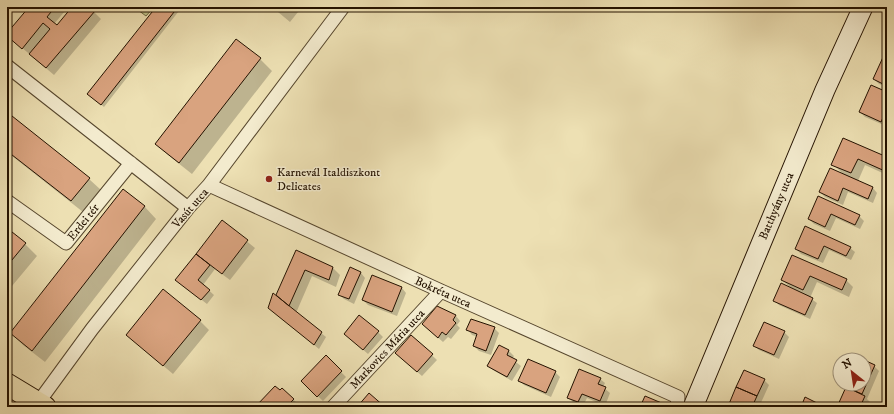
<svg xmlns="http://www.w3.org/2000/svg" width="894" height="414" viewBox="0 0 894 414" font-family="'IM FELL DW Pica',serif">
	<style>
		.green { fill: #bdc189; stroke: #706a44 }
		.shadow { fill: #0003 }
		.building { fill: #d9a37f; stroke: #241200 }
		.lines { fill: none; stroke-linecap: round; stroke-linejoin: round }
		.minor-casing { stroke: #56462d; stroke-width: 15 }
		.secondary-casing { stroke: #241200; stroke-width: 21 }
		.primary-casing { stroke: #241200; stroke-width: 23 }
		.minor { stroke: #f3ebce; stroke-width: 13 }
		.secondary { stroke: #f3ebce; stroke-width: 19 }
		.primary { stroke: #ede0b3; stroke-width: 21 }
		.poi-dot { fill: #8f2418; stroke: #f3ebce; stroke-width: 1.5 }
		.labels { text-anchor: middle; stroke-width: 3; stroke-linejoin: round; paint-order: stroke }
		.poi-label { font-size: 12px; fill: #241200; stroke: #f3ebce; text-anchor: start }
		.street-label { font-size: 12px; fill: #241200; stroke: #f3ebce }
	</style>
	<rect width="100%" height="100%" fill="#ede0b3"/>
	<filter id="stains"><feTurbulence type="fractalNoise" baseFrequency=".005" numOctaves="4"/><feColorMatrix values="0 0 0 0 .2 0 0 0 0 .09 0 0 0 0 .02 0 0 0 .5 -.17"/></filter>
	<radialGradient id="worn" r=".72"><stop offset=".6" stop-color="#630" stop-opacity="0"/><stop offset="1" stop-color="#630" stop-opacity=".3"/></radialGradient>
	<path class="green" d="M134 7H154L146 16Z"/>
	<path class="shadow" d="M30 7H61L65 11 54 24 57 27 73 7H89L101 19 54 75 7 35Z
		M157 7H182L104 107 91 96Z
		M272 7H302L290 22Z
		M237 41 260 59 272 71 192 174 168 155 156 144Z
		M887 57V87L879 84 874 79Z
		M887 93V124L886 126 865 117 860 112Z
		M7 114 89 179 101 190 83 212 7 152Z
		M844 139 887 159V175L865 165 858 181 873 188 877 193 873 203 848 192 843 205 825 197 820 192 843 174 833 164Z
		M123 190 145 207 156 219 45 362 23 345 11 333Z
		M818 198 859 216 864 221 860 229 836 218 830 231 814 224 809 219Z
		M223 222 255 248 230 280 215 269 203 285 214 295 207 304 176 280Z
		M806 228 850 248 855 252 851 260 829 250 823 263 801 254 796 249Z
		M7 230 25 244 37 256 7 292Z
		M297 251 333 268 340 275 336 287 312 276 296 313 326 337 319 349 269 308 280 298Z
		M793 256 846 280 853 287 849 297 817 282 810 298 817 303 810 319 779 305 774 300 792 289 782 280Z
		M351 269 361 273 365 278 354 304 344 299 339 294Z
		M402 288 406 293 397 316 368 305 363 300Z
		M437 307 456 316 460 321 457 325 460 328 451 339 448 337 443 342 428 329Z
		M200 321 209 330 173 374 127 335Z
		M494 328 499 333 491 355 479 351 474 346 478 337 472 335 468 330Z
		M378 332 383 337 368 354 345 334Z
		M784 332 789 337 779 359 759 350 754 346Z
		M411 336 437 360 422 376 401 358Z
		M499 346 509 351 514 356 512 359 521 366 512 381 493 370 488 366Z
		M326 357 346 377 323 401 302 381Z
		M528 360 555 372 560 377 551 397 524 385 519 380Z
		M864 361 874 366 879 371 867 399 872 404 870 407H838L848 384H864Z
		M600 379 605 383 603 387 610 393 605 406 587 398 583 406 573 402 568 397Z
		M764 380 769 385 759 407H733L730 404Z
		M282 389 298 404 295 407H258Z"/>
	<path class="building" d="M29 7H55L47 17 57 25 72 7H90L95 11 46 68 29 54 50 29 43 23 22 49 7 36V33Z
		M156 7H178L101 105 87 94Z
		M236 39 261 58 179 163 155 144Z
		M884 55 887 56V86L873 79Z
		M871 85 887 92V109L881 122 859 112Z
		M7 112 90 178 71 201 7 151Z
		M843 138 887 157V172L858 159 851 173 831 165Z
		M830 168 873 187 868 199 843 188 838 201 819 192Z
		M123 189 145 206 32 351 10 333Z
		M818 196 860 215 855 225 831 214 825 227 808 219Z
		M222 220 248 240 222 274 196 254Z
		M805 226 851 247 846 256 824 246 818 259 795 249Z
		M7 228 26 243 7 266Z
		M296 250 333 267 329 280 305 270 289 306 276 295Z
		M196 254 210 265 198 280 210 290 201 300 175 280Z
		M792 255 847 279 842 290 810 276 803 290 781 280Z
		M350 267 361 272 349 299 338 295Z
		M372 275 402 287 392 312 362 300Z
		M781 283 813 298 805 315 773 301Z
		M163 289 201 320 163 366 126 335Z
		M273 293 322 332 314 345 268 308Z
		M437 306 456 315 453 320 456 323 446 335 442 332 438 338 422 324Z
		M359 315 379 331 363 350 344 334Z
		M471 319 495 327 486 351 473 346 477 334 466 330Z
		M764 322 785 331 774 355 753 346Z
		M411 335 433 354 417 372 395 353Z
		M499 345 509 350 507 355 517 360 507 377 487 366Z
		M326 355 342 371 317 397 301 381Z
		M528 359 556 371 546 393 518 381Z
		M864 360 875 365 862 394 846 387 847 384H864Z
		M579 369 601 378 598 384 606 387 600 401 582 394 578 402 567 398Z
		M744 370 765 379 757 396 736 387Z
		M275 386 280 390 282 388 294 399 289 404 292 407H257L256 406Z
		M736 387 757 396 752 407H735L729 404Z
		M846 387 865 396 860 407H837Z
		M369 393 385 407H357Z
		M645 396 664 404 662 407H640Z
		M805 397 817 403 815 407H801Z"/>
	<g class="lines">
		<g class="minor-casing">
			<path id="minor" d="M7 66 188 208
				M209 185 441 291 678 397 677 407
				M7 201 66 243 131 163
				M35 407 92 329 188 208 209 185 343 7
				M333 407 441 291"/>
		</g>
		<g class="secondary-casing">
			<path id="secondary" d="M693 407 825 90 863 7"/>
		</g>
		<g class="primary-casing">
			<path id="primary" d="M7 384 45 407"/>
		</g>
		<use href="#minor" class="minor"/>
		<use href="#secondary" class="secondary"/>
		<use href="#primary" class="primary"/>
	</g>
	<circle class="poi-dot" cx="269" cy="179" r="4"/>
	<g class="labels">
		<g class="poi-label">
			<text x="277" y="176">Karnevál Italdiszkont<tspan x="277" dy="14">Delicates</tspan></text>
		</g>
		<g class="street-label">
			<text transform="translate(776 206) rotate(-67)" y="4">Batthyány utca</text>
			<text transform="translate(190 208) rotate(-49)" y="4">Vasút utca</text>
			<text transform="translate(83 222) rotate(-51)" y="4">Erdei tér</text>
			<text transform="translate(443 292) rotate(24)" y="4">Bokréta utca</text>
			<text transform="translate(387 349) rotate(-47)" y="4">Markovics Mária utca</text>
		</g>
	</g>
	<rect width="894" height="414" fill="none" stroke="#ede0b3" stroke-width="24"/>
	<rect x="8" y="8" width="878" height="398" fill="none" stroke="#241200" stroke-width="2"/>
	<rect x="12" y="12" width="870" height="390" fill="none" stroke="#241200"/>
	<g transform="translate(852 372) rotate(330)"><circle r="19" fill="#f3ebce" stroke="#a0947c"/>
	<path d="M0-3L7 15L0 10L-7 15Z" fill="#8f2418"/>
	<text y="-6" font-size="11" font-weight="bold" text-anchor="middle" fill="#241200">N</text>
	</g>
	<rect width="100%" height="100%" filter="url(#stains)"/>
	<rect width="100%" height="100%" fill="url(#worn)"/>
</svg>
